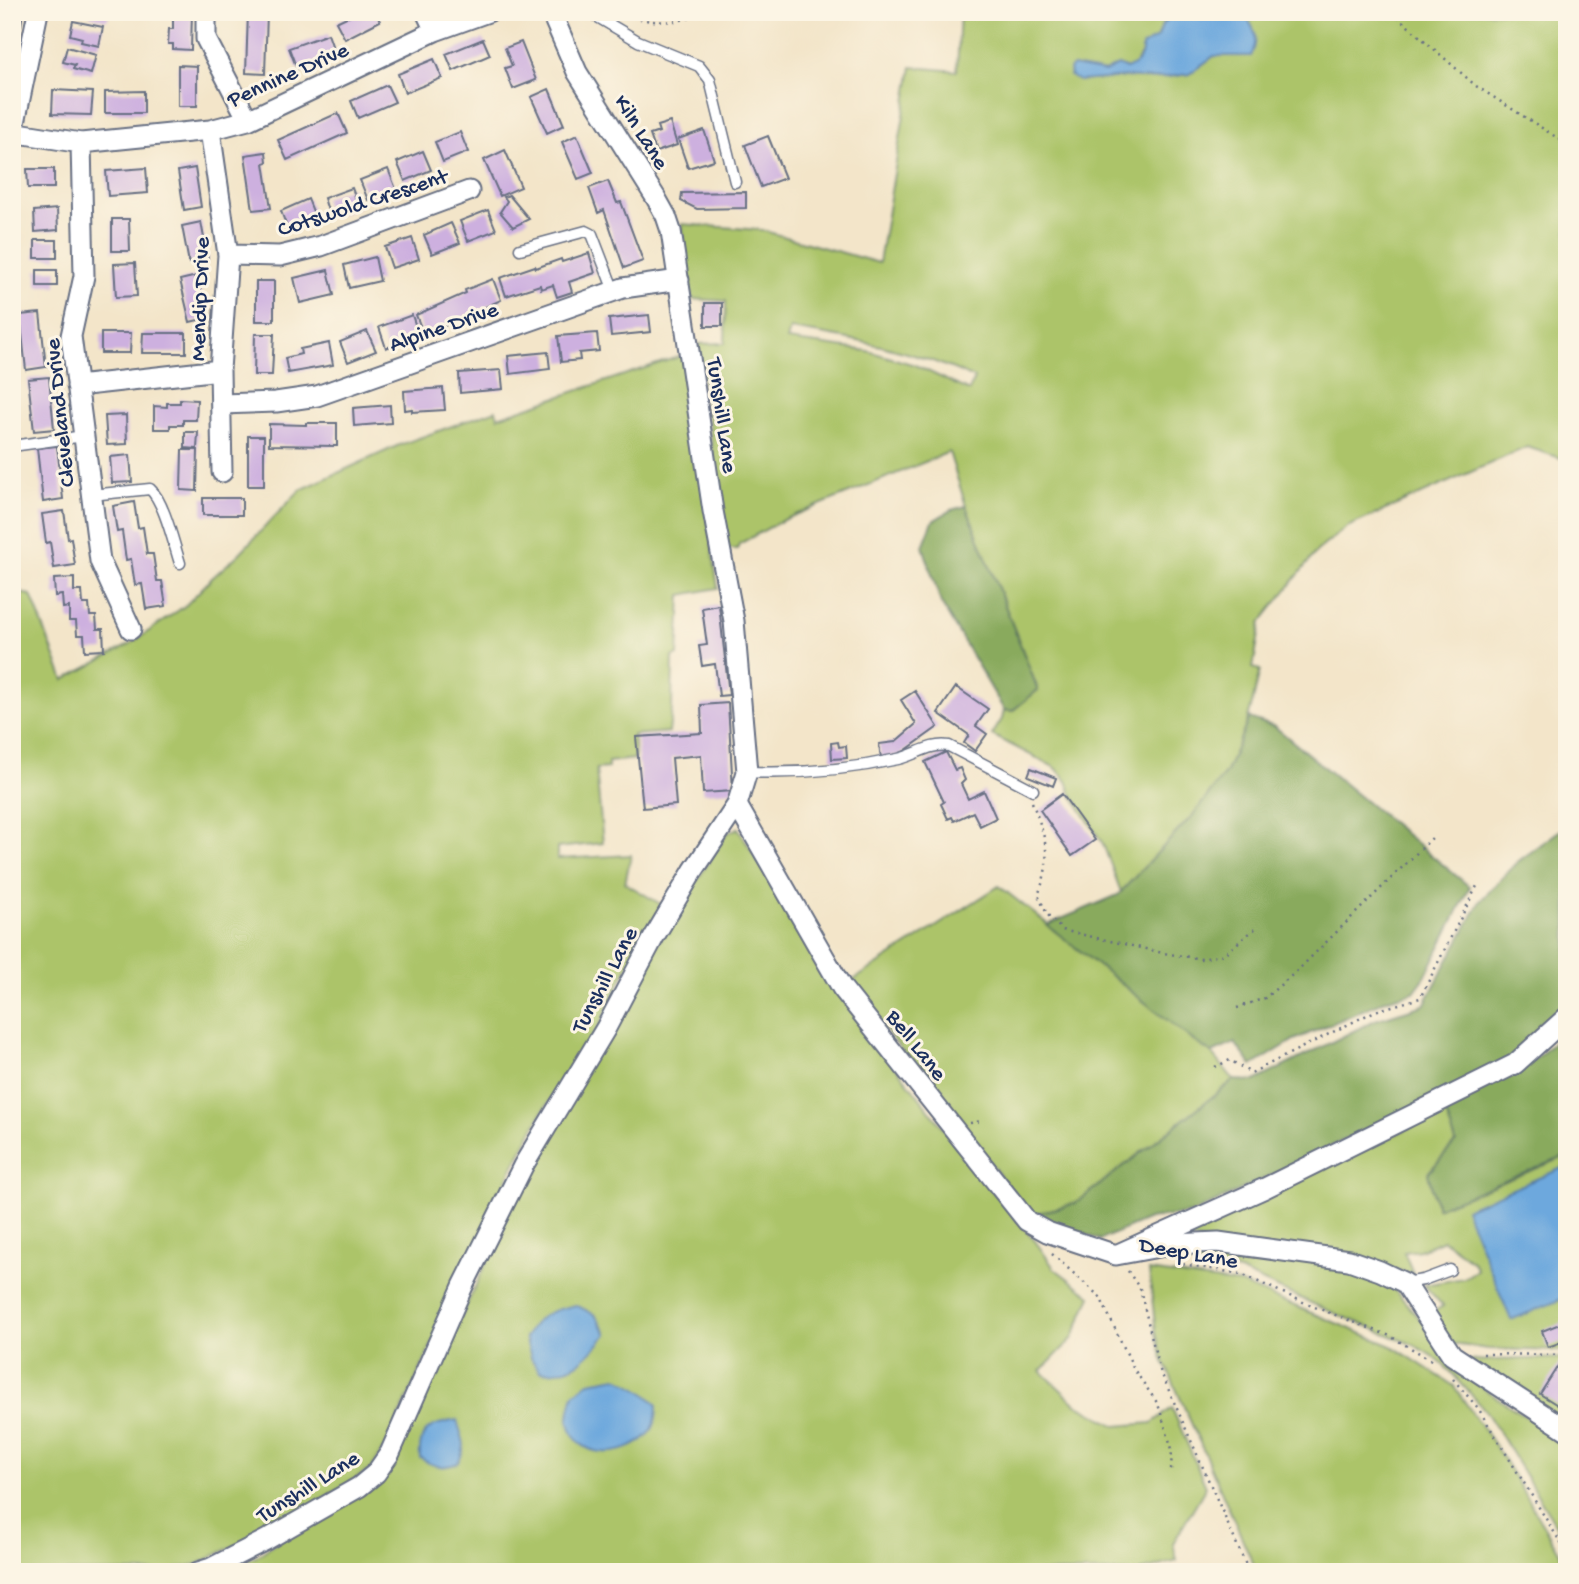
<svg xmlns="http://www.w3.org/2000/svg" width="1579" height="1584" viewBox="0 0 1579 1584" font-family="'Gochi Hand',sans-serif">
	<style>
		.green { fill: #acc469; stroke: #647a64; stroke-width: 2; fill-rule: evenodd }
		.forest { fill: #89aa5d; stroke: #526c5e; stroke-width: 2 }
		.water { fill: #6da8dd; stroke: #446c9e; stroke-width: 2 }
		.building { fill: #cdb0df }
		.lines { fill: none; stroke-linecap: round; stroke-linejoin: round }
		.service-casing { stroke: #676f83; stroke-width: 13 }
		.minor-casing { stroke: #676f83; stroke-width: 23 }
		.path { stroke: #676f83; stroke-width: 2.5; stroke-dasharray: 2 5; stroke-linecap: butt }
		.service { stroke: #fff; stroke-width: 10 }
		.minor { stroke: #fff; stroke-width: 19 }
		.labels { text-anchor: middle; stroke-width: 6; stroke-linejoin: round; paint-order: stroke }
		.street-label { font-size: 23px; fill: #1b2f5e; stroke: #fcf5e5 }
	</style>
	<rect width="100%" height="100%" fill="#fcf5e5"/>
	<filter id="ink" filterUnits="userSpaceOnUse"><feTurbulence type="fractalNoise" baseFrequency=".0143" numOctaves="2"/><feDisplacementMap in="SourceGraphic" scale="14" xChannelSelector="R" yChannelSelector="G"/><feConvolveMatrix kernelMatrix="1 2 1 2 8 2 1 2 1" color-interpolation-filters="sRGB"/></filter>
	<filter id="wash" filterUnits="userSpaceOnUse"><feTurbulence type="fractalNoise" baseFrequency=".00686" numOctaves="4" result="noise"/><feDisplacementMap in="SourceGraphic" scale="28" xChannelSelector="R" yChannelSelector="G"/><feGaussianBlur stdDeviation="1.57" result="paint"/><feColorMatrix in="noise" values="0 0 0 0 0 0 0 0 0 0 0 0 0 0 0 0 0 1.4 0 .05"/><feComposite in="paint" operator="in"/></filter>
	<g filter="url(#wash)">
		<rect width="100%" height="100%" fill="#f3e5c9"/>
		<path class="green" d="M960 12H1173L1162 25 1158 37 1142 53 1134 66 1127 69 1118 65 1105 72 1073 66 1079 81 1128 77 1152 79 1189 74 1214 56H1251L1248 20 1234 12H1567V460L1527 447 1347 527 1318 550 1261 622 1253 668 1260 670C1252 705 1244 743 1225 773 1198 817 1157 854 1121 892L1103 844 1072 795 1067 781 1056 768 992 735 1002 719 1004 710 1012 711 1038 690 966 506 949 452 783 520 739 544 737 549H726L698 344 725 343 726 301 692 299 682 224 761 230 879 263 912 67 957 71ZM790 329C854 339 915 350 974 378L969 391 915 365 868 351 787 340Z
			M684 355 718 588 681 595 678 655 673 657 672 708 669 732 633 735 635 759 608 762V768L596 769 603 843 557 848V859L631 855 625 883 664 906 628 966 598 1029 543 1111 514 1165 387 1443 371 1469 302 1512 198 1564 163 1572H12V592L31 595 64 680 129 645 186 605 212 578 239 554 300 490 397 446 496 410 498 417Z
			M738 828 833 986 990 1188 1036 1242 1054 1268 1091 1296 1073 1338 1041 1371 1076 1404 1116 1426 1152 1423 1172 1408 1206 1487 1173 1543 1177 1561 1138 1572H223L256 1557 397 1456 497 1239 507 1209 652 952 727 833Z
			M999 886 1212 1053 1234 1080 1076 1203 1031 1215 849 983Z
			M1445 1111 1456 1142 1428 1173 1437 1208 1567 1156V1351L1488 1349 1453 1344 1431 1313 1443 1306 1424 1285 1464 1278 1477 1270 1473 1262 1443 1240 1420 1250 1404 1252 1413 1273 1184 1238 1331 1164Z
			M1221 1250 1338 1265 1390 1285 1423 1322 1441 1353 1463 1375 1567 1444V1543L1485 1410 1451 1372 1434 1357 1414 1345 1327 1310 1239 1271 1180 1261 1175 1256 1177 1252Z
			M1149 1271 1241 1284 1392 1346 1454 1386 1503 1458 1567 1565V1572H1257L1162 1357 1156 1333Z
			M1567 1358V1425L1466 1361 1563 1358Z"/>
		<path class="forest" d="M966 506 1038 690 1012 711 1004 710 941 603 923 546 933 521 951 510Z
			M1249 718 1275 727 1470 887 1425 977 1414 992 1388 999 1294 1040 1252 1066 1235 1043 1212 1053 1195 1042 1047 925 1118 895 1192 816 1226 772Z
			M1567 825V1007L1545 1032 1516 1057 1193 1213 1149 1219 1100 1240 1031 1215 1076 1203 1234 1080 1255 1081 1375 1020 1424 1005 1480 901 1516 863Z
			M1567 1030V1156L1437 1208 1428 1173 1456 1142 1445 1111 1539 1056Z"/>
		<path class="water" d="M1173 12C1189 12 1221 9 1234 12 1255 18 1260 39 1251 56H1214L1189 74 1152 79 1128 77 1079 81 1070 76 1069 69 1073 66 1105 72 1118 65 1126 69C1137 65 1143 57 1142 46L1158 37 1162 25Z
			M1567 1166V1297L1511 1320 1465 1209Z
			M576 1305 595 1315 607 1334C587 1357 574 1375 540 1371L532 1360 525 1338C539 1313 549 1311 576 1305Z
			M617 1377 642 1391 657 1404C657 1415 656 1427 648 1435 624 1459 576 1461 569 1422 568 1414 572 1402 574 1394L589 1382Z
			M457 1420C462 1441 469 1442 458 1463 442 1469 434 1467 420 1458 418 1428 431 1425 457 1420Z"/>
		<g id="blocks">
			<path class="building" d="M12 12H23L21 25 12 24Z
				M91 12H110L107 20 90 16Z
				M173 12H192L191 50 173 49V44H168L169 29H173Z
				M248 12H267L265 74 246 73Z
				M357 12H375L380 21 345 39 336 22Z
				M73 21 103 27 99 46 81 42 82 38 70 35Z
				M12 30 18 31 14 58H12Z
				M328 34 335 54 297 69 289 48Z
				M483 39 490 55 453 71 446 54Z
				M521 42 536 80 513 89 505 68 512 66 505 48Z
				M67 47 96 55 91 74 73 69 75 65 63 62Z
				M434 59 442 78 405 93 398 74Z
				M178 65 197 66V106H178Z
				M387 85 395 102 358 118 351 101Z
				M549 89 564 125 547 133 531 97Z
				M53 90 93 92 91 115 52 114Z
				M144 91V113H105V92Z
				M338 113 347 133 287 160 278 140Z
				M670 122 677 145 656 152 650 135 659 132 657 126Z
				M704 130 714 160 688 168 678 139Z
				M460 132 468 152 443 162 435 142Z
				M577 135 593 173 578 179 562 142Z
				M768 136 785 178 761 187 745 145Z
				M505 150 521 187 500 196 484 160Z
				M423 151 431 170 405 181 397 162Z
				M266 152 267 162 264 163 271 208 253 210 245 155Z
				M146 168 148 193 108 196 106 171Z
				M195 168 201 207 184 210 178 171Z
				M27 169H54V188H28Z
				M388 169 396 189 368 200 360 180Z
				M608 181 617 203 621 202 643 261 624 268 604 210 598 213 589 188Z
				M352 188 359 207 330 217 324 198Z
				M746 192V208L697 209 681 201 682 193Z
				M509 195 529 219 513 227 500 212 507 201 504 197Z
				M308 199 316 219 288 230 281 211Z
				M57 209 58 230 35 232 34 211Z
				M488 210 496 230 468 241 460 221Z
				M112 219H129L130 251H112Z
				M201 222 208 259 189 263 182 226Z
				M451 223 460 243 432 254 424 235Z
				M412 238 419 259 392 268 385 247Z
				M35 240H57V258H35Z
				M589 253 595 273 569 282 572 292 557 297 553 285 541 289 540 285 506 296 500 278 535 266 536 268 561 259 562 262Z
				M375 257 380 281 349 288 344 265Z
				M135 263 137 296 116 297 114 264Z
				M37 270H57V286H37Z
				M328 270 334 295 300 303 294 278Z
				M197 276 207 318 190 322 180 280Z
				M493 279 501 300 424 335 416 315 466 293 465 290Z
				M256 281H274V321H256Z
				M705 303H722V326H705Z
				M40 313 46 367 26 370 20 315Z
				M412 315 419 336 386 348 379 327Z
				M649 315 651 332 611 336 609 319Z
				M367 331 376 351 348 362 340 342Z
				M101 333H131L130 353H101Z
				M143 333H186V353H142Z
				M597 333 599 351 579 353 580 360 561 362 558 336Z
				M255 334H274L272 375H254Z
				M329 343 333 365 288 373 285 358 301 354 300 349Z
				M548 352 550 369 510 374 508 356Z
				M501 370 503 389 460 393 459 373Z
				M49 377 54 429 34 431 28 379Z
				M443 388 445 410 412 412V409L405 410 404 391Z
				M180 399 197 400 196 420H183V425H170V429H154V406L167 407V403H180Z
				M390 405 391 423 354 426 353 408Z
				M126 415 127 444 107 445 105 416Z
				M306 423H337V446L269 445V424L306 425Z
				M185 432H198L197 449 185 448Z
				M248 436H264V486H248Z
				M57 446 63 499 43 502 37 448Z
				M182 450H198L197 491 181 490Z
				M130 455 132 482 112 483 110 457Z
				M203 498H242V515H203Z
				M134 502 138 528 143 527 147 554H153L157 581H162L166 606 146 609 142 584 135 585 131 559 126 560 122 531 117 532 113 506Z
				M64 511 68 539 71 538 75 565 54 568 50 542 46 543 42 514Z
				M74 578V591H82L83 604H89L90 616H96L97 629H103L104 650 85 651 84 635H77L76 621H69V607L63 608 62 595 55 596 54 579Z
				M719 605 729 695 719 696 715 664 702 666 699 646 707 645 702 608Z
				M956 687 988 709 976 726 987 734 975 751 964 743 969 735 938 713Z
				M915 691 938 727 899 755 881 758 879 744 895 742 916 724 901 700Z
				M728 703 733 791 703 793 701 755 672 758 676 805 643 808 636 737 702 733 701 705Z
				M838 742 839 747 846 746 847 758 832 759 831 743Z
				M946 752 955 770 960 768 965 780 961 784 968 799 984 791 996 818 980 826 973 812 954 821 952 817 948 819 941 804 944 802 925 762Z
				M1031 768 1056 778 1053 786 1028 776Z
				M1062 794 1095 840 1072 856 1040 810Z
				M1567 1321V1340L1548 1347 1542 1331Z
				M1563 1358 1567 1360V1411L1540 1394Z"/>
		</g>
	</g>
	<g filter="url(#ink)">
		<use href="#blocks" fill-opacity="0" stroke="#676f83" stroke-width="2"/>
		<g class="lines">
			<g class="service-casing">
				<path id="service" d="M589 12 638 41 699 66 710 80 735 182
					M520 249 586 231 592 234 614 291
					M12 446 84 436
					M91 495 150 489C164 501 174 545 180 563
					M747 772C797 774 848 770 898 759 916 755 930 743 949 746L1033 790
					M1405 1283 1423 1280 1450 1270"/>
			</g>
			<g class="minor-casing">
				<path id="minor" d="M206 12V39L248 120
					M426 12 435 31
					M210 130 228 255 220 370 222 472
					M12 132 81 143 210 130 248 120 435 31 488 12
					M13 132 38 12
					M81 143 84 276 71 336 100 561 131 629
					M228 255 280 256 321 246 469 191
					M77 386 220 370
					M222 404 276 402 317 396 623 288 679 280
					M737 805 842 988 1027 1221 1047 1232 1116 1255
					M1567 1017 1515 1064 1265 1188 1116 1255 1175 1244 1218 1242 1349 1260 1380 1271 1405 1283 1452 1355 1567 1430
					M198 1572 211 1568 266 1540 359 1487 376 1473 390 1453 463 1286 523 1166 606 1028 654 937 693 871 737 805 747 772 734 621 713 511 671 231 666 216 656 198 577 72 551 12"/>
			</g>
			<path class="path" d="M1392 12 1476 86 1567 144
				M619 13C654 25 676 24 709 12
				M1032 802C1046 838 1053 859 1038 895L1047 914 1062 930 1163 953 1202 959 1224 954 1256 928
				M1237 1008 1265 998 1298 970 1433 837
				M1215 1067 1230 1060 1251 1073 1375 1011 1420 998 1478 884
				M970 1123 982 1121
				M1052 1254 1100 1297 1135 1371 1158 1404 1172 1449 1171 1470
				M1176 1263 1241 1274 1312 1306 1390 1336 1433 1361
				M1128 1271 1140 1289 1159 1368 1249 1572
				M1483 1354 1567 1355
				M1453 1379 1478 1408 1567 1553"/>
			<use href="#service" class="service"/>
			<use href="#minor" class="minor"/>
		</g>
	</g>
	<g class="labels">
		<g class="street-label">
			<text transform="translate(287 73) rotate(-24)" y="8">Pennine Drive</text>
			<text transform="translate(643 131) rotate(58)" y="8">Kiln Lane</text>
			<text transform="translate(362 201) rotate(-18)" y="8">Cotswold Crescent</text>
			<text transform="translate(198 299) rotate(-88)" y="8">Mendip Drive</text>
			<text transform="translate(443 325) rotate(-19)" y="8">Alpine Drive</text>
			<text transform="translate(58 413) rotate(-96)" y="8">Cleveland Drive</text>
			<text transform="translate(724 415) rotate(82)" y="8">Tunshill Lane</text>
			<text transform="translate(603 979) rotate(-62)" y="8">Tunshill Lane</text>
			<text transform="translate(918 1044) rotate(52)" y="8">Bell Lane</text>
			<text transform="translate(1189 1251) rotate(10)" y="8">Deep Lane</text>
			<text transform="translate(307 1485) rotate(-32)" y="8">Tunshill Lane</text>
		</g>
	</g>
	<rect width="1579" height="1584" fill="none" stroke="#fcf5e5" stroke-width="42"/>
</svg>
